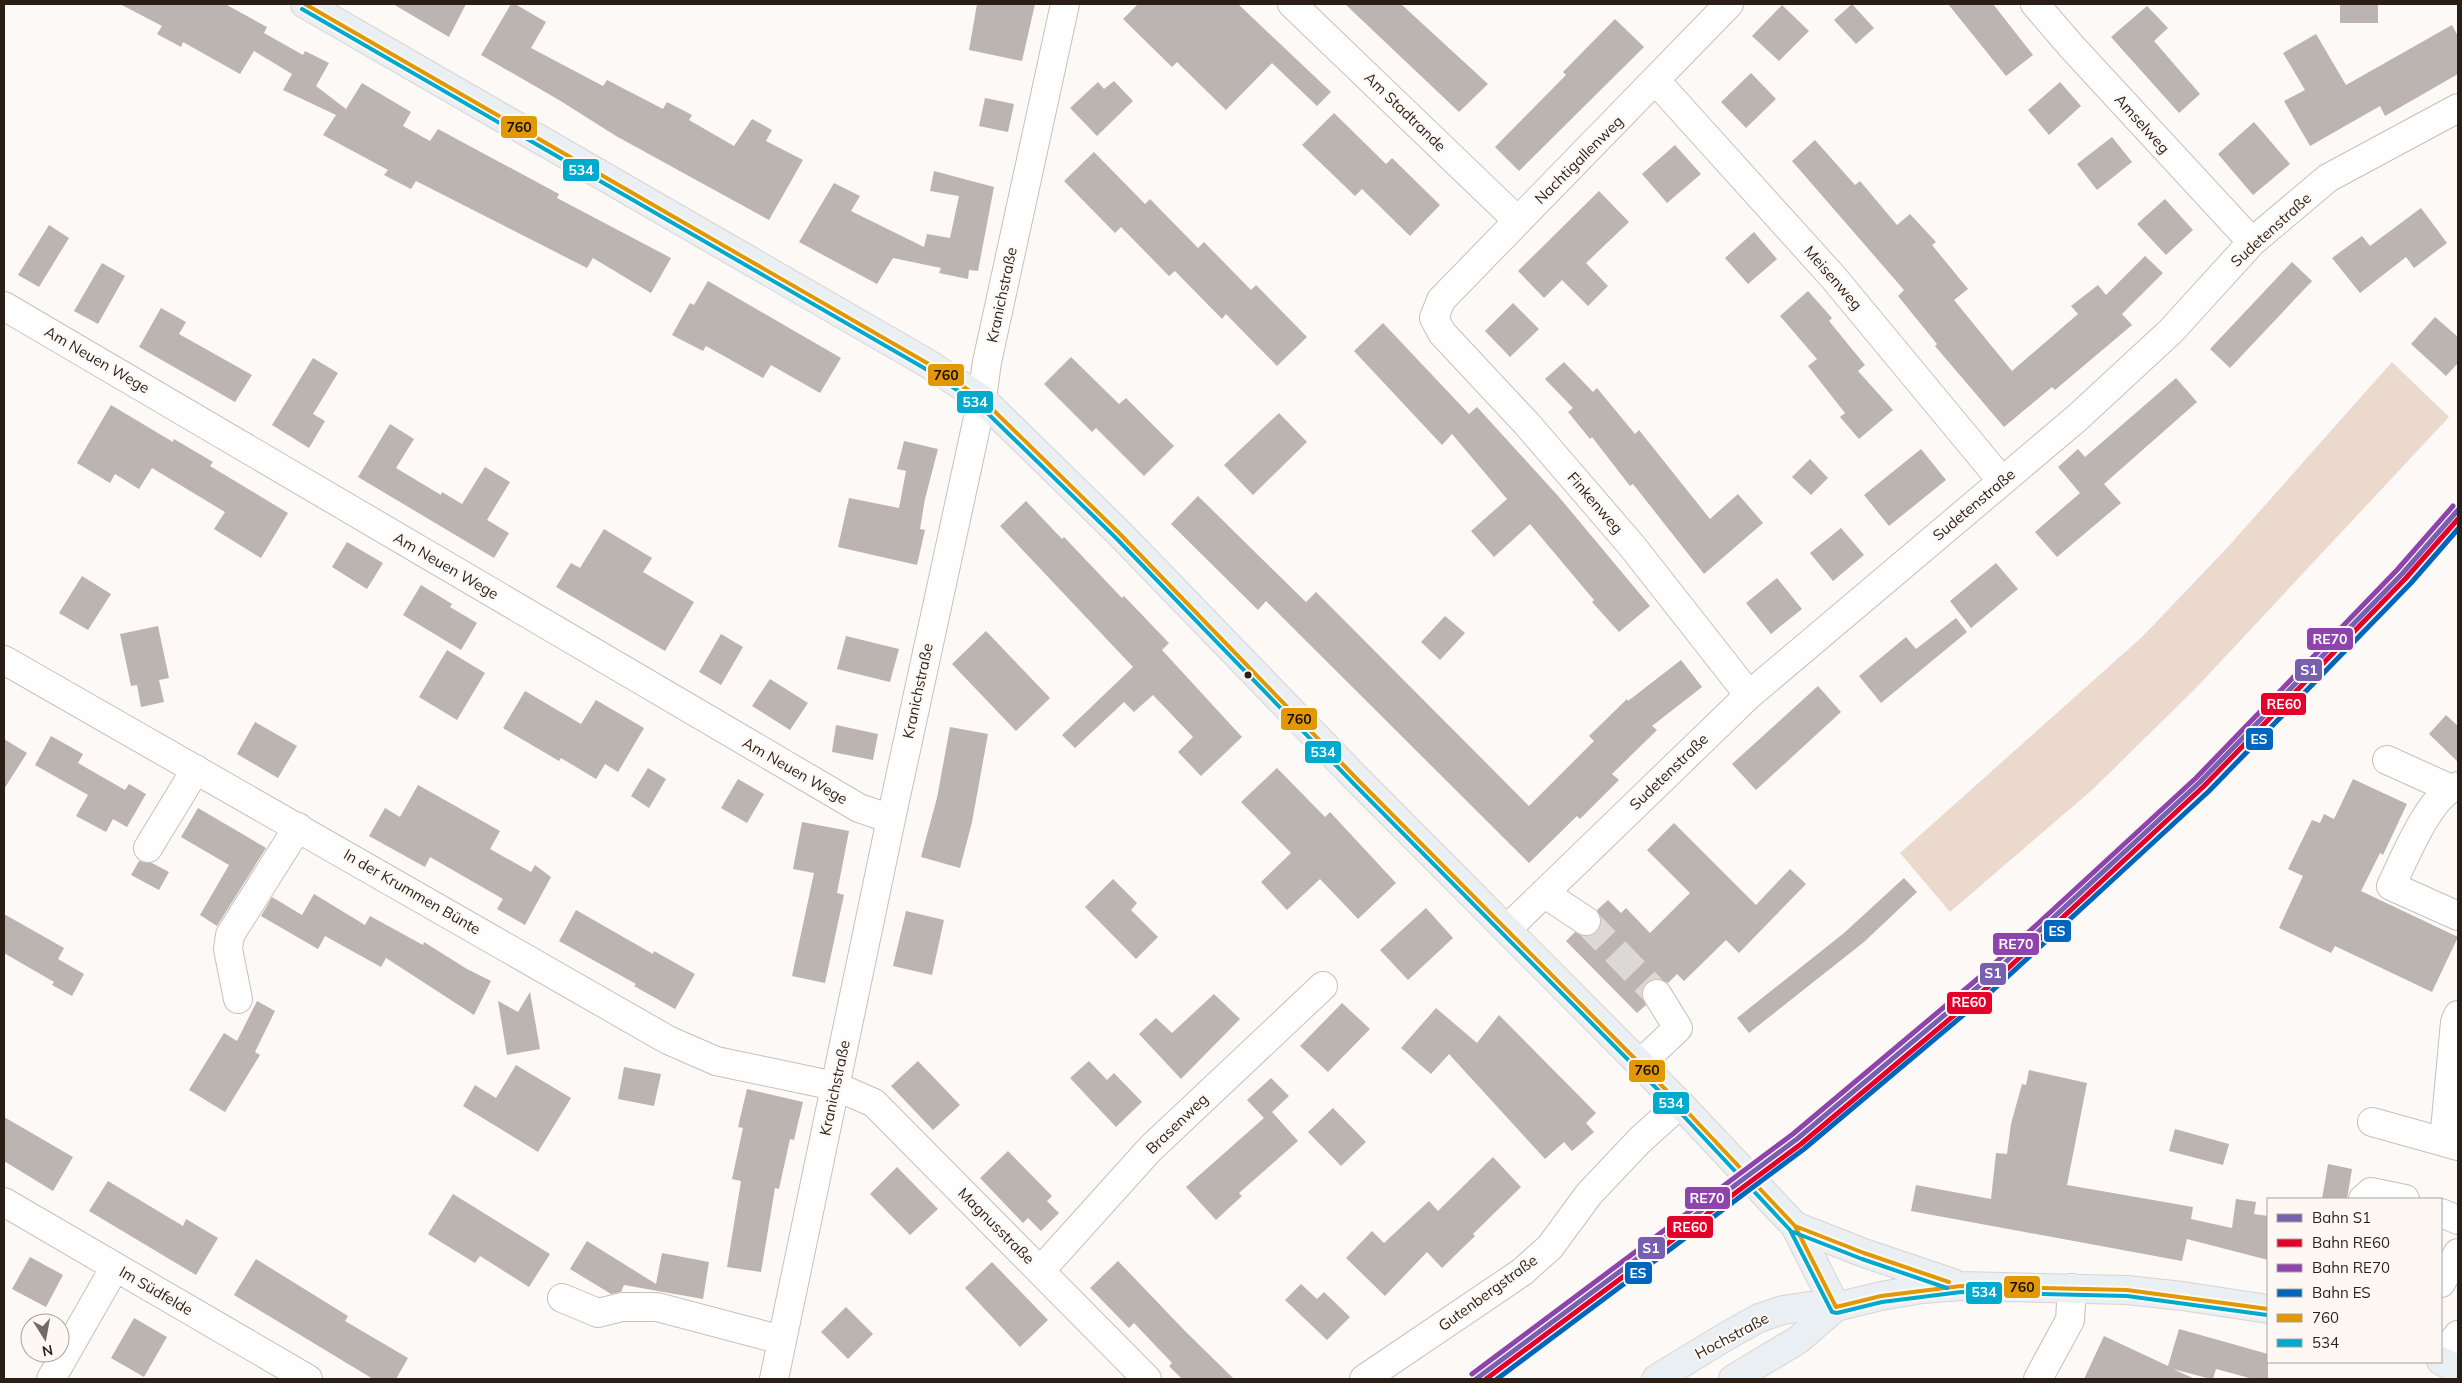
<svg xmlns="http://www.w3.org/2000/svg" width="2462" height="1383" viewBox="0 0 2462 1383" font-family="Mulish,sans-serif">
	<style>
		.green { fill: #ecd9cd }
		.building { fill: #bbb4b0 }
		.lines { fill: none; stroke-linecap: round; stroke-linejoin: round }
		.minor-tunnel { stroke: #dcd8d5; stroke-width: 28; stroke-dasharray: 28 14; stroke-linecap: butt }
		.minor-casing { stroke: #c7c0bb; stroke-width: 30 }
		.major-casing { stroke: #d8d4d2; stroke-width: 30 }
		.minor { stroke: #fffefe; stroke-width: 28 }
		.major { stroke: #eaeff3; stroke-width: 28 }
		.bus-1-casing { stroke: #fef8f4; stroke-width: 8 }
		.bus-2-casing { stroke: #fef8f4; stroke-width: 8 }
		.bus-1 { stroke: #e29802; stroke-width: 4 }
		.bus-2 { stroke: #00a9ce; stroke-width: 4 }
		.rail-1-casing { stroke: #fef8f4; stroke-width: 9 }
		.rail-2-casing { stroke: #fef8f4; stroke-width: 9 }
		.rail-3-casing { stroke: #fef8f4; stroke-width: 9 }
		.rail-4-casing { stroke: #fef8f4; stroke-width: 9 }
		.rail-1 { stroke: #7760b0; stroke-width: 5 }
		.rail-2 { stroke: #e4002b; stroke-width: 5 }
		.rail-3 { stroke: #8e44ad; stroke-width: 5 }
		.rail-4 { stroke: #0065bd; stroke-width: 5 }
		.bus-dot { fill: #2a1e17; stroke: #fef8f4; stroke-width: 2 }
		.labels { text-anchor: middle; stroke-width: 4.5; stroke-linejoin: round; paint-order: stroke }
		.street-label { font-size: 15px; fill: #2a1e17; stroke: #fef8f4 }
		.line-badge { stroke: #fef8f4; stroke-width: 2 }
		.badge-label { font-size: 14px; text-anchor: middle; font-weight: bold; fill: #fff }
		.pale-badge-label { font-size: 14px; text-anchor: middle; font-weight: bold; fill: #111 }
	</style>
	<rect width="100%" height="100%" fill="#fcf9f6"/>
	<path class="green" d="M2392 362 2449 417 2196 688 2092 790 1950 912 1900 853 2142 637 2227 548Z"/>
	<path class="building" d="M120 4H225L267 27 264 33 303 55 305 51 329 63 316 86 346 109 362 83 411 112 403 126 430 141 438 129 559 194 557 198 671 258 651 293 593 258 587 268 416 181 411 189 384 175 388 170 323 135 336 115 283 90 292 74 254 51 240 74 183 42 181 47 157 34 162 26Z
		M393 4H466L449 37Z
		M511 4H515L546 22 531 48 603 86 607 80 663 109 667 102 692 115 689 120 734 146 752 119 772 130 766 141 803 160 769 220 616 136 559 100 481 55Z
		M977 4H1035L1022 61 969 50Z
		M1138 4H1238L1331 92 1317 106 1272 63 1226 110 1177 62 1172 67 1123 19Z
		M1345 4H1401L1488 84 1459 112Z
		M1852 4 1874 28 1856 44 1834 20Z
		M1948 4H1993L2033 55 2006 76Z
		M2340 4H2378V23H2340Z
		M1782 5 1809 31 1779 61 1752 36Z
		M2147 6 2168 28 2154 41 2200 94 2179 113 2111 37Z
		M1615 19 1644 47 1519 171 1495 147 1566 75 1563 72Z
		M2452 25 2458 36V74L2385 116 2380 106 2310 146 2284 101 2305 90 2283 53 2316 34 2346 85Z
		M1751 73 1776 99 1746 128 1721 102Z
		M1114 81 1133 101 1097 136 1070 108 1098 82 1104 89Z
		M2060 82 2081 106 2049 135 2028 110Z
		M985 98 1014 104 1008 132 979 126Z
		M1334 113 1386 164 1392 158 1440 205 1410 236 1362 189 1355 196 1302 145Z
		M2254 122 2290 164 2253 195 2218 154Z
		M2112 137 2132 162 2097 190 2077 164Z
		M1815 140 1855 185 1860 181 1897 225 1910 214 1936 242 1932 245 1968 289 1954 300 2012 371 2078 314 2071 306 2098 285 2106 295 2145 256 2163 273 2122 314 2132 325 2055 390 2052 387 2004 427 1935 346 1937 344 1898 296 1904 290 1792 161Z
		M1675 145 1701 174 1667 203 1642 174Z
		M1094 152 1145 204 1150 199 1198 248 1204 242 1251 290 1256 285 1307 337 1277 366 1226 314 1222 319 1175 271 1169 276 1121 227 1115 233 1064 181Z
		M934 171 994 187 978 271 969 270 968 279 939 273 941 268 893 258 877 284 799 242 834 183 860 196 851 211 924 247 927 234 950 238 959 196 930 191Z
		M1599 191 1629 222 1586 263 1608 286 1588 306 1562 280 1544 298 1518 271Z
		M2165 199 2193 230 2166 255 2137 224Z
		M2421 208 2447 243 2414 268 2406 257 2360 293 2332 258 2362 236 2370 246Z
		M49 225 69 238 39 287 18 275Z
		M1754 232 1777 259 1748 284 1725 258Z
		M2292 262 2312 281 2230 368 2210 349Z
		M102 263 125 276 98 324 74 311Z
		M708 281 841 358 820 393 771 365 763 378 706 346 703 351 672 335 690 303 694 305Z
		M1808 291 1832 318 1829 321 1865 365 1858 371 1893 410 1859 439 1840 417 1845 413 1808 366 1817 359 1780 316Z
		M1513 303 1539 329 1510 357 1485 331Z
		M161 308 186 322 179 334 252 375 235 402 139 347Z
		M2435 317 2458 337V363L2446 376 2411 344Z
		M1383 323 1469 414 1477 407 1559 497 1650 606 1619 632 1592 602 1594 600 1530 524 1494 557 1471 531 1507 499 1452 434 1442 445 1354 351Z
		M1071 357 1119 404 1126 398 1174 446 1144 476 1096 428 1092 432 1044 384Z
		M313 358 338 373 313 414 325 421 309 448 272 425Z
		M1564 362 1593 392 1597 388 1635 434 1639 430 1710 519 1738 494 1763 523 1704 574 1633 484 1630 486 1592 437 1590 439 1568 412 1573 408 1545 379Z
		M2176 378 2197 402 2104 484 2121 503 2057 557 2035 532 2080 493 2058 467 2078 449 2085 457Z
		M111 405 173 442 174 439 213 462 210 466 288 513 261 558 214 529 225 512 152 468 139 489 115 474 110 483 77 463Z
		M1279 413 1307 442 1253 495 1224 465Z
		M390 424 414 439 396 468 441 495 442 492 462 504 485 467 510 482 487 520 509 533 494 558 358 477Z
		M904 441 938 449 925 499 920 529 925 530 917 565 838 547 849 498 899 508 906 471 897 469Z
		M1921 449 1946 480 1889 526 1864 495Z
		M1810 459 1828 478 1811 495 1792 477Z
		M1198 496 1306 602 1316 592 1529 806 1594 741 1589 736 1627 699 1628 701 1681 660 1702 687 1652 726 1657 730 1612 774 1619 780 1580 819 1577 816 1529 863 1266 601 1258 610 1171 524Z
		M1026 501 1062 539 1064 537 1122 598 1124 596 1169 643 1162 650 1242 737 1201 776 1178 752 1193 737 1153 695 1134 712 1124 702 1075 748 1062 735 1133 667 1000 526Z
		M1841 528 1864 555 1833 581 1810 553Z
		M604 529 652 558 643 572 694 602 665 651 556 587 571 563 580 568Z
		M347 542 383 563 367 589 332 567Z
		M1996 563 2018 589 1971 628 1950 601Z
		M82 576 111 594 88 630 59 613Z
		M1777 578 1802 609 1771 634 1746 603Z
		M421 585 452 604 450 607 477 623 461 650 403 615Z
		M1445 616 1465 633 1440 660 1421 642Z
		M1956 618 1967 632 1881 703 1859 676 1906 637 1916 649Z
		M158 626 169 678 159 680 164 702 141 707 137 685 131 686 120 634Z
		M986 631 1050 698 1016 731 952 664Z
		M721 634 743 647 721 685 699 672Z
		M846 636 899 649 890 682 837 669Z
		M447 650 485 673 457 720 419 697Z
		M770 679 808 703 790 730 752 706Z
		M1818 686 1841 712 1756 790 1732 764Z
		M525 691 581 724 596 700 644 728 618 772 605 764 596 779 561 758 559 761 503 728Z
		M2446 715 2458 726V762L2429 734Z
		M255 722 297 746 278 778 237 754Z
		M836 725 878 734 873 760 832 752Z
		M950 727 988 734 972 822 960 868 921 857 937 798Z
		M51 736 83 754 78 763 125 790 129 784 146 794 127 827 113 819 106 832 76 816 88 795 35 765Z
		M4 739 27 753 4 789Z
		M648 768 666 779 649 808 631 796Z
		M1277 768 1325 817 1330 812 1396 883 1358 919 1320 879 1287 910 1261 882 1291 853 1241 802Z
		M738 779 764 794 747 823 721 808Z
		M2353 779 2407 804 2383 855 2380 853 2361 891 2458 937 2432 992 2335 946 2331 953 2279 928 2303 876 2288 869 2312 820 2320 823 2324 814 2334 819Z
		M418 785 500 831 490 849 531 872 535 865 551 877 525 925 497 909 503 899 430 857 425 867 369 836 385 808 400 817Z
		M198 808 266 848 217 926 200 915 229 865 181 837Z
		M802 822 849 831 837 893 844 895 825 983 792 976 814 873 793 869Z
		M1674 823 1756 905 1790 869 1806 884 1739 953 1726 940 1684 981 1677 974 1668 983 1657 978 1648 981 1643 987 1641 994 1646 1005 1637 1013 1566 941 1575 932 1585 937 1593 935 1599 930 1602 922 1597 910 1608 900 1621 913 1626 908 1650 933 1690 893 1647 850Z
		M139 861 152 863 169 872 159 890 131 875Z
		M1904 878 1917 892 1864 942 1749 1033 1737 1018 1844 933Z
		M1113 879 1137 903 1131 910 1158 937 1136 959 1085 907Z
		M314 894 365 925 370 916 423 945 424 942 467 969 491 981 474 1015 386 958 381 967 325 936 318 949 261 916 272 897 302 915Z
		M1426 908 1453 938 1408 980 1380 950Z
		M576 910 653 954 654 951 695 974 675 1009 634 986 636 984 559 941Z
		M906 911 944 920 932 975 893 966Z
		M4 914 64 948 58 959 84 974 72 996 52 985 54 982 4 953Z
		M530 992 540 1049 507 1055 498 1001 518 1012Z
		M1214 994 1240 1019 1181 1079 1139 1034 1156 1018 1172 1033Z
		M257 1001 275 1011 255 1052 260 1055 225 1112 189 1090 224 1033 237 1041Z
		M1342 1003 1370 1029 1328 1072 1300 1046Z
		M1436 1008 1477 1043 1499 1015 1596 1113 1586 1123 1594 1132 1572 1151 1564 1142 1545 1159 1449 1054 1431 1074 1401 1048Z
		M918 1061 960 1105 933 1130 891 1086Z
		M1089 1061 1107 1080 1114 1073 1142 1102 1116 1127 1070 1078Z
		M516 1065 571 1098 538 1152 463 1106 475 1085 496 1098Z
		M624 1067 661 1074 654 1106 618 1099Z
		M2029 1070 2087 1083 2067 1185 2193 1207 2191 1219 2232 1228 2236 1199 2256 1202 2254 1214 2268 1216V1260L2187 1239 2182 1261 1911 1211 1916 1185 1991 1199 1996 1153 2007 1154 2011 1124 2022 1084 2026 1085Z
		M1271 1078 1289 1096 1272 1112 1298 1141 1239 1193 1242 1196 1216 1220 1186 1187 1264 1118 1247 1100Z
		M747 1089 803 1102 794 1140 790 1139 779 1189 775 1188 761 1272 727 1267 741 1181 732 1179 743 1128 738 1127Z
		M1333 1108 1366 1142 1341 1166 1308 1132Z
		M4 1117 73 1157 53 1191 4 1161Z
		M2175 1129 2229 1144 2223 1165 2169 1151Z
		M1008 1151 1052 1196 1047 1201 1059 1213 1041 1231 1028 1218 1023 1223 980 1178Z
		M1493 1157 1521 1187 1473 1234 1475 1236 1442 1268 1427 1252 1385 1296 1346 1258 1372 1231 1384 1243 1429 1201 1438 1211Z
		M2328 1164 2352 1169 2347 1199H2322Z
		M897 1167 938 1209 910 1235 870 1194Z
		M108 1181 183 1226 186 1219 218 1238 196 1275 89 1211Z
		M453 1194 550 1254 529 1287 480 1256 475 1263 428 1234Z
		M587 1241 656 1284 662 1253 709 1262 703 1299 624 1285 621 1292 611 1294 570 1269Z
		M30 1257 63 1275 46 1307 12 1289Z
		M256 1259 348 1316 345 1321 408 1358 396 1379H373L234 1295Z
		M1118 1261 1185 1331 1234 1379H1182L1169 1366 1172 1363 1134 1323 1129 1328 1090 1288Z
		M992 1262 1048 1320 1020 1347 965 1288Z
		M1301 1284 1317 1299 1324 1292 1350 1317 1327 1340 1285 1300Z
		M846 1307 873 1334 848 1359 821 1332Z
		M134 1318 167 1337 144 1377 111 1358Z
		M2179 1329 2268 1354V1379H2253L2216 1369 2213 1379H2211L2173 1369 2195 1379H2084L2104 1336 2168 1366Z"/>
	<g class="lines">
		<path class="minor-tunnel" d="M1586 921 1657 994"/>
		<g class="minor-casing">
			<path id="minor" d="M1292 4 1518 221
				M1729 4 1441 300 1434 318 1442 333 1527 424 1632 546 1749 695
				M2035 4 2071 46 2252 242
				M1656 81 1833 277 2002 481
				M4 306 859 808 891 819
				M4 660 668 1040 716 1061 835 1086 874 1103 1147 1379
				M2387 760 2449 788
				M2458 786C2430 793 2404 860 2391 886L2458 916
				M148 848 196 769
				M1544 893 1586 921
				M1507 929 1749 695 2077 418 2171 331 2252 242 2328 178 2458 108
				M238 999 228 949 230 935 298 827
				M1640 1064 1678 1028 1657 994
				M2372 1122 2458 1146
				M2444 1141 2455 1022 2458 1015
				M2363 1199 2371 1192 2405 1199
				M4 1202 308 1379
				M2441 1213 2458 1220
				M1041 1270 1150 1149 1323 986
				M2441 1283 2458 1253
				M562 1298 598 1313 622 1307H657L782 1340
				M2441 1356 2458 1335
				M51 1379 115 1267
				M774 1379 891 819 982 399 987 362 1065 4
				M1364 1379 1522 1272 1550 1247 1589 1194 1640 1140 1680 1104
				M2038 1379 2070 1320 2072 1288"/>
		</g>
		<g class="major-casing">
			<path id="major" d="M305 4 927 363 982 399 1120 534 1358 780 1680 1104 1795 1226 1836 1307
				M1795 1226 1864 1253 1953 1283
				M2441 1361 2458 1369
				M1656 1379 1725 1337 1759 1318 1783 1310 1809 1306 1836 1307 1881 1296 1922 1289 1961 1286 2127 1290 2182 1296 2268 1309
				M1733 1379 1798 1340 1836 1307"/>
		</g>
		<use href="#minor" class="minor"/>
		<use href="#major" class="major"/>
		<g class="bus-1-casing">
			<path id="bus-1" d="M305 4 927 363 982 399 1120 534 1358 780 1680 1104 1795 1226 1836 1307 1881 1296 1961 1286 2127 1290 2268 1309
				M1795 1226 1864 1253 1949 1282"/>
		</g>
		<g class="bus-2-casing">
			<path id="bus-2" d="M302 9 924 368 978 404 1116 538 1354 784 1676 1108 1790 1230 1832 1312 1837 1313 1882 1302 1961 1292 2127 1296 2267 1315
				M1793 1232 1862 1259 1947 1288"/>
		</g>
		<use href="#bus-1" class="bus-1"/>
		<use href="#bus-2" class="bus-2"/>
		<g class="rail-1-casing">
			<path id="rail-1" d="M1476 1379 1797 1139 1985 981 2200 782 2402 574 2458 510"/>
		</g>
		<g class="rail-2-casing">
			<path id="rail-2" d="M1486 1379 1801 1144 1989 986 2204 786 2406 578 2458 519"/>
		</g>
		<g class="rail-3-casing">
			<path id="rail-3" d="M1472 1374 1793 1134 1981 976 2196 778 2397 570 2453 506"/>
		</g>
		<g class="rail-4-casing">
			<path id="rail-4" d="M1497 1379 1804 1149 1993 990 2209 791 2411 583 2458 529"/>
		</g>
		<use href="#rail-1" class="rail-1"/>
		<use href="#rail-2" class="rail-2"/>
		<use href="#rail-3" class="rail-3"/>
		<use href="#rail-4" class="rail-4"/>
	</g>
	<circle class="bus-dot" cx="1248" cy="675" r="4.5"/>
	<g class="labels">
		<g class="street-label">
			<text transform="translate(1405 112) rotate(44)" y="5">Am Stadtrande</text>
			<text transform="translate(2142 124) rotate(48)" y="5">Amselweg</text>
			<text transform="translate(1579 160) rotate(-45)" y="5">Nachtigallenweg</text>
			<text transform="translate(2271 230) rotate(-42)" y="5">Sudetenstraße</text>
			<text transform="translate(1833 278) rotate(49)" y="5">Meisenweg</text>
			<text transform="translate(1002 295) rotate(-78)" y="5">Kranichstraße</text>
			<text transform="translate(97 360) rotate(30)" y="5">Am Neuen Wege</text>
			<text transform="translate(1595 503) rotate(49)" y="5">Finkenweg</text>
			<text transform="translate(1974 505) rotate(-40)" y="5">Sudetenstraße</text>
			<text transform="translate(446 566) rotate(30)" y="5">Am Neuen Wege</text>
			<text transform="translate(918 691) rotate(-78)" y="5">Kranichstraße</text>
			<text transform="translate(795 771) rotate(30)" y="5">Am Neuen Wege</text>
			<text transform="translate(1669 772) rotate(-44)" y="5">Sudetenstraße</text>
			<text transform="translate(412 892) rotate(30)" y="5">In der Krummen Bünte</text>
			<text transform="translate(835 1088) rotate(-78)" y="5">Kranichstraße</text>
			<text transform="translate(1177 1124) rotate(-44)" y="5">Brasenweg</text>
			<text transform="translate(996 1226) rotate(45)" y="5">Magnusstraße</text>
			<text transform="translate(156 1291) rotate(30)" y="5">Im Südfelde</text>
			<text transform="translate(1488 1293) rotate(-36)" y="5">Gutenbergstraße</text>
			<text transform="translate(1732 1336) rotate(-28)" y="5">Hochstraße</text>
		</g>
	</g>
	<g class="line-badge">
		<rect x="500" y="115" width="38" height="24" rx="5" fill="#e29802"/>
		<rect x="562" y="158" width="38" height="24" rx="5" fill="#00a9ce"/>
		<rect x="927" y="363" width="38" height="24" rx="5" fill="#e29802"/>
		<rect x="956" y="390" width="38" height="24" rx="5" fill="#00a9ce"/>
		<rect x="2306" y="627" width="48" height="24" rx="5" fill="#8e44ad"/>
		<rect x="2294" y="658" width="29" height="24" rx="5" fill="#7760b0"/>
		<rect x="2260" y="692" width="47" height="24" rx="5" fill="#e4002b"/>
		<rect x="1280" y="707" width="38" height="24" rx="5" fill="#e29802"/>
		<rect x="2245" y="727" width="29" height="24" rx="5" fill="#0065bd"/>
		<rect x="1304" y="740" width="38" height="24" rx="5" fill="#00a9ce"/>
		<rect x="2043" y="919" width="29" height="24" rx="5" fill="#0065bd"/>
		<rect x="1992" y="932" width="48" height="24" rx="5" fill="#8e44ad"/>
		<rect x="1979" y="962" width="28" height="24" rx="5" fill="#7760b0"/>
		<rect x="1946" y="991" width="47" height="24" rx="5" fill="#e4002b"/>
		<rect x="1628" y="1059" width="38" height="24" rx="5" fill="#e29802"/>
		<rect x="1652" y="1091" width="38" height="24" rx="5" fill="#00a9ce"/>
		<rect x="1684" y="1186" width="47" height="24" rx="5" fill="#8e44ad"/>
		<rect x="1666" y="1215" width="48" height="24" rx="5" fill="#e4002b"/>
		<rect x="1637" y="1236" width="29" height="24" rx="5" fill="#7760b0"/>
		<rect x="1624" y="1261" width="29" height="24" rx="5" fill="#0065bd"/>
		<rect x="2003" y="1275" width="38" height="24" rx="5" fill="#e29802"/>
		<rect x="1965" y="1281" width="38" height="24" rx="5" fill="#00a9ce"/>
	</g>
	<g class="badge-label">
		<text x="581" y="175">534</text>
		<text x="975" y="407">534</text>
		<text x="2330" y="644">RE70</text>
		<text x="2309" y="675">S1</text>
		<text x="2284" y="709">RE60</text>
		<text x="2259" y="744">ES</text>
		<text x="1323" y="757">534</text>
		<text x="2057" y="936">ES</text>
		<text x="2016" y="949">RE70</text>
		<text x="1993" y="978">S1</text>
		<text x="1969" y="1007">RE60</text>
		<text x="1671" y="1108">534</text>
		<text x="1707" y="1203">RE70</text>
		<text x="1690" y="1232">RE60</text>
		<text x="1651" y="1253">S1</text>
		<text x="1638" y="1278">ES</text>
		<text x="1984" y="1297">534</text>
	</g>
	<g class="pale-badge-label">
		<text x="519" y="132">760</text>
		<text x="946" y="380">760</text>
		<text x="1299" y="724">760</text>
		<text x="1647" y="1075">760</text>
		<text x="2022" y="1292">760</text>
	</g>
	<rect width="2462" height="1383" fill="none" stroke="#2a1e17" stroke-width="10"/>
	<rect x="2267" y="1198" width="175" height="165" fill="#fef8f4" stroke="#a9a19c"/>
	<rect x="2277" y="1214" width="25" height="8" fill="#7760b0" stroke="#a9a19c"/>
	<text x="2312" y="1223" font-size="15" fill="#2a1e17">Bahn S1</text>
	<rect x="2277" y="1239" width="25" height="8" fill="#e4002b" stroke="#a9a19c"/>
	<text x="2312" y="1248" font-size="15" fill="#2a1e17">Bahn RE60</text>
	<rect x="2277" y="1264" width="25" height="8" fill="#8e44ad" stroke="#a9a19c"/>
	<text x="2312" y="1273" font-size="15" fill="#2a1e17">Bahn RE70</text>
	<rect x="2277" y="1289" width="25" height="8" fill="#0065bd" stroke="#a9a19c"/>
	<text x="2312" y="1298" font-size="15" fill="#2a1e17">Bahn ES</text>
	<rect x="2277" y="1314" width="25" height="8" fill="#e29802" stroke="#a9a19c"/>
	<text x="2312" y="1323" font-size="15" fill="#2a1e17">760</text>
	<rect x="2277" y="1339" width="25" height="8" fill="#00a9ce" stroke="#a9a19c"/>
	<text x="2312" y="1348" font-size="15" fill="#2a1e17">534</text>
	<g transform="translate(45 1338) rotate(169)"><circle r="24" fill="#fef8f4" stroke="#a9a19c"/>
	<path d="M0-4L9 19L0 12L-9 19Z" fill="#746b65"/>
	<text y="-8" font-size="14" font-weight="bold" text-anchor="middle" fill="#2a1e17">N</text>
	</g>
</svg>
